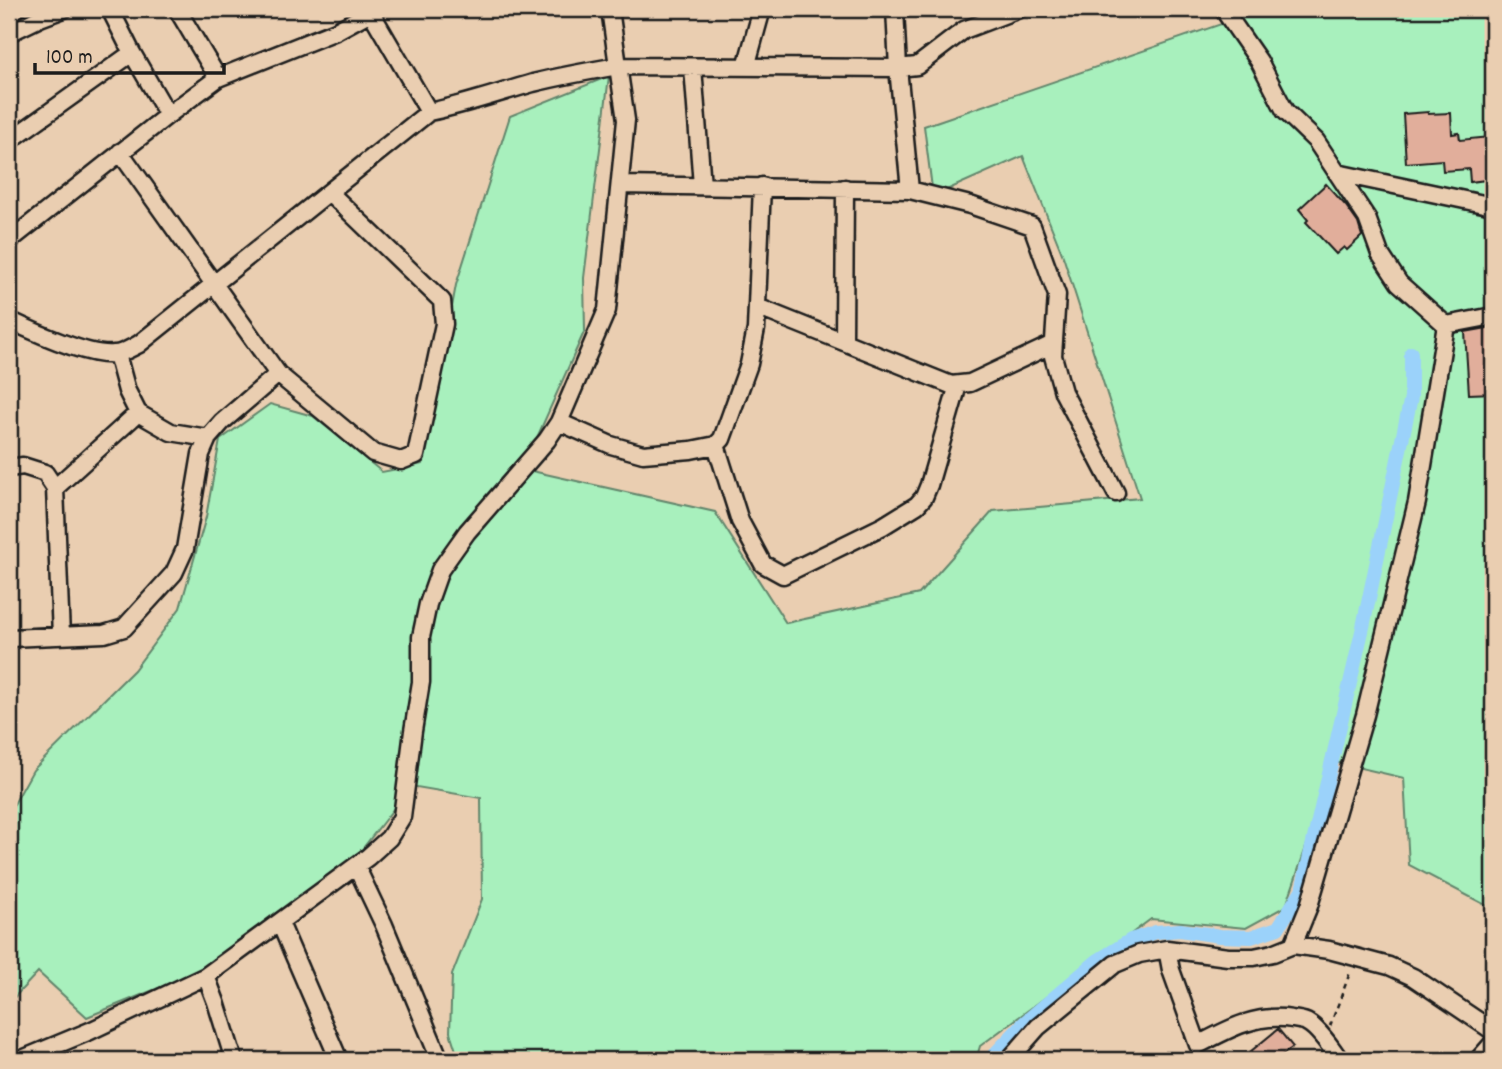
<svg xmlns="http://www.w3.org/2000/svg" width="1502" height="1069" viewBox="0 0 1502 1069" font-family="Dekko,sans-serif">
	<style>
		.green { fill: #a8f0bd; stroke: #62866c; stroke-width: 2 }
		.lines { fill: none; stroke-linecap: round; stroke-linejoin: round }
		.canal { stroke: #9bd2fa; stroke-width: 14 }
		.building { fill: #e1ae9b; stroke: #1c1c1c; stroke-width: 2 }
		.minor-casing { stroke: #1c1c1c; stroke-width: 21 }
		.path { stroke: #1c1c1c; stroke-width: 2.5; stroke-dasharray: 5 5; stroke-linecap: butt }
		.minor { stroke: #eaceb1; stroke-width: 16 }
	</style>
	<rect width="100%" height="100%" fill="#eaceb1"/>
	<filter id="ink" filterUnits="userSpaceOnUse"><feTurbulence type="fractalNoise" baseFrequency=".0143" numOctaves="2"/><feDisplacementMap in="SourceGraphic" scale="14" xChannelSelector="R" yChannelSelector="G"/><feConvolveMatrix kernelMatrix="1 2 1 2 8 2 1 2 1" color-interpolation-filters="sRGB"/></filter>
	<g filter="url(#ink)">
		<path class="green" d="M1236 9H1493V909L1409 865 1404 778 1335 762 1286 906 1246 928 1151 919 980 1046 976 1060H459L450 1032 452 975 482 899 481 798 411 786 346 870 203 970 87 1017 38 972 9 1003V813L33 770 134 670 180 608 206 517 220 440 270 404 313 416 382 472 423 464 456 285 510 116 609 76 584 278 585 330 523 469 715 512 786 623 919 594 993 511 1140 498 1063 256 1023 156 933 196 924 126 1239 18Z"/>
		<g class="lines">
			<path class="canal" d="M989 1060 1025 1022 1097 961 1131 940 1156 932 1180 930 1220 936 1251 937 1278 928 1302 890 1363 627 1411 397V353"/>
		</g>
		<path class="building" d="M1428 112V114L1451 113 1452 134 1459 133 1460 140 1490 137 1493 162V179L1470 182 1469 169 1443 171 1442 160 1406 163 1403 114Z
			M1326 184 1346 206 1358 223 1362 236 1347 250 1344 247 1336 254 1306 222 1308 220 1299 209Z
			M1493 327V393L1469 394 1465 332Z
			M1278 1029 1293 1047 1276 1060H1256L1250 1052Z"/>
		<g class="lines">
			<g class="minor-casing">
				<path id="minor" d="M110 9 132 53 168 115
					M177 9 218 78
					M369 9 429 112
					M610 9 618 66 898 68 917 66 964 30 1019 9
					M895 9 898 68 910 190
					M1223 9 1259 61 1285 111 1316 141 1367 218 1380 254 1399 283 1446 325
					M9 12 16 9
					M9 33 40 18 64 9
					M693 67 702 186
					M746 67 762 9
					M9 141 132 53
					M120 152 278 374 373 453 401 461 416 455 444 324 442 301 329 192
					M1337 173 1493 206
					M620 185 910 190 970 205 1032 226 1057 295 1053 356 1063 392 1116 493
					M9 241 168 115 218 78 336 31 376 9
					M757 307 951 385 970 383 1053 344
					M9 320C32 331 89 357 114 354 122 354 131 348 139 344L429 112C464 105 498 93 533 83 561 76 589 71 618 66L626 120 607 310 559 422 547 440 467 532 440 570 428 604 421 637V682L413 731 402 817 389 838 368 857 206 976 90 1031 20 1060
					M844 342 845 188
					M117 354 127 391 138 413 171 432 208 438
					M559 422 611 445 643 454 691 450 716 445 722 439 749 364 756 329 762 186
					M716 445 740 521 763 564 783 575 883 526 917 505 924 497 929 485 958 385
					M9 468 23 466 45 473 55 488 61 636
					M55 488 138 413
					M9 638 104 634 124 628 174 573 185 549 201 454 208 438 222 422 278 374
					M356 866 384 925 440 1060
					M280 923 339 1060
					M1293 945 1309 906 1365 715 1417 502 1446 325 1493 316
					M1167 949 1171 970 1198 1045C1228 1029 1257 1013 1292 1019 1297 1020 1304 1020 1308 1023 1319 1029 1333 1050 1340 1060
					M206 976 216 1002 234 1060
					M1009 1060 1038 1027 1115 964 1139 954 1167 949 1228 957H1254L1273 953 1293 945 1329 950 1389 966 1413 977 1493 1031
					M1478 1060 1493 1043"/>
			</g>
			<path class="path" d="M1330 1026 1351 970"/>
			<use href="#minor" class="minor"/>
		</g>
	</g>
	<rect width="1502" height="1069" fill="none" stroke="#eaceb1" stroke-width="35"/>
	<rect x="18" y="18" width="1467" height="1034" fill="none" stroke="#1c1c1c" stroke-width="2.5" filter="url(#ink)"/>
	<path d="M35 63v10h189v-10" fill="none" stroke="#1c1c1c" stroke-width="3.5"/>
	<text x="46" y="63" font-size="21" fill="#1c1c1c" stroke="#eaceb1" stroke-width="5" paint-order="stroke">100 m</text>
</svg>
